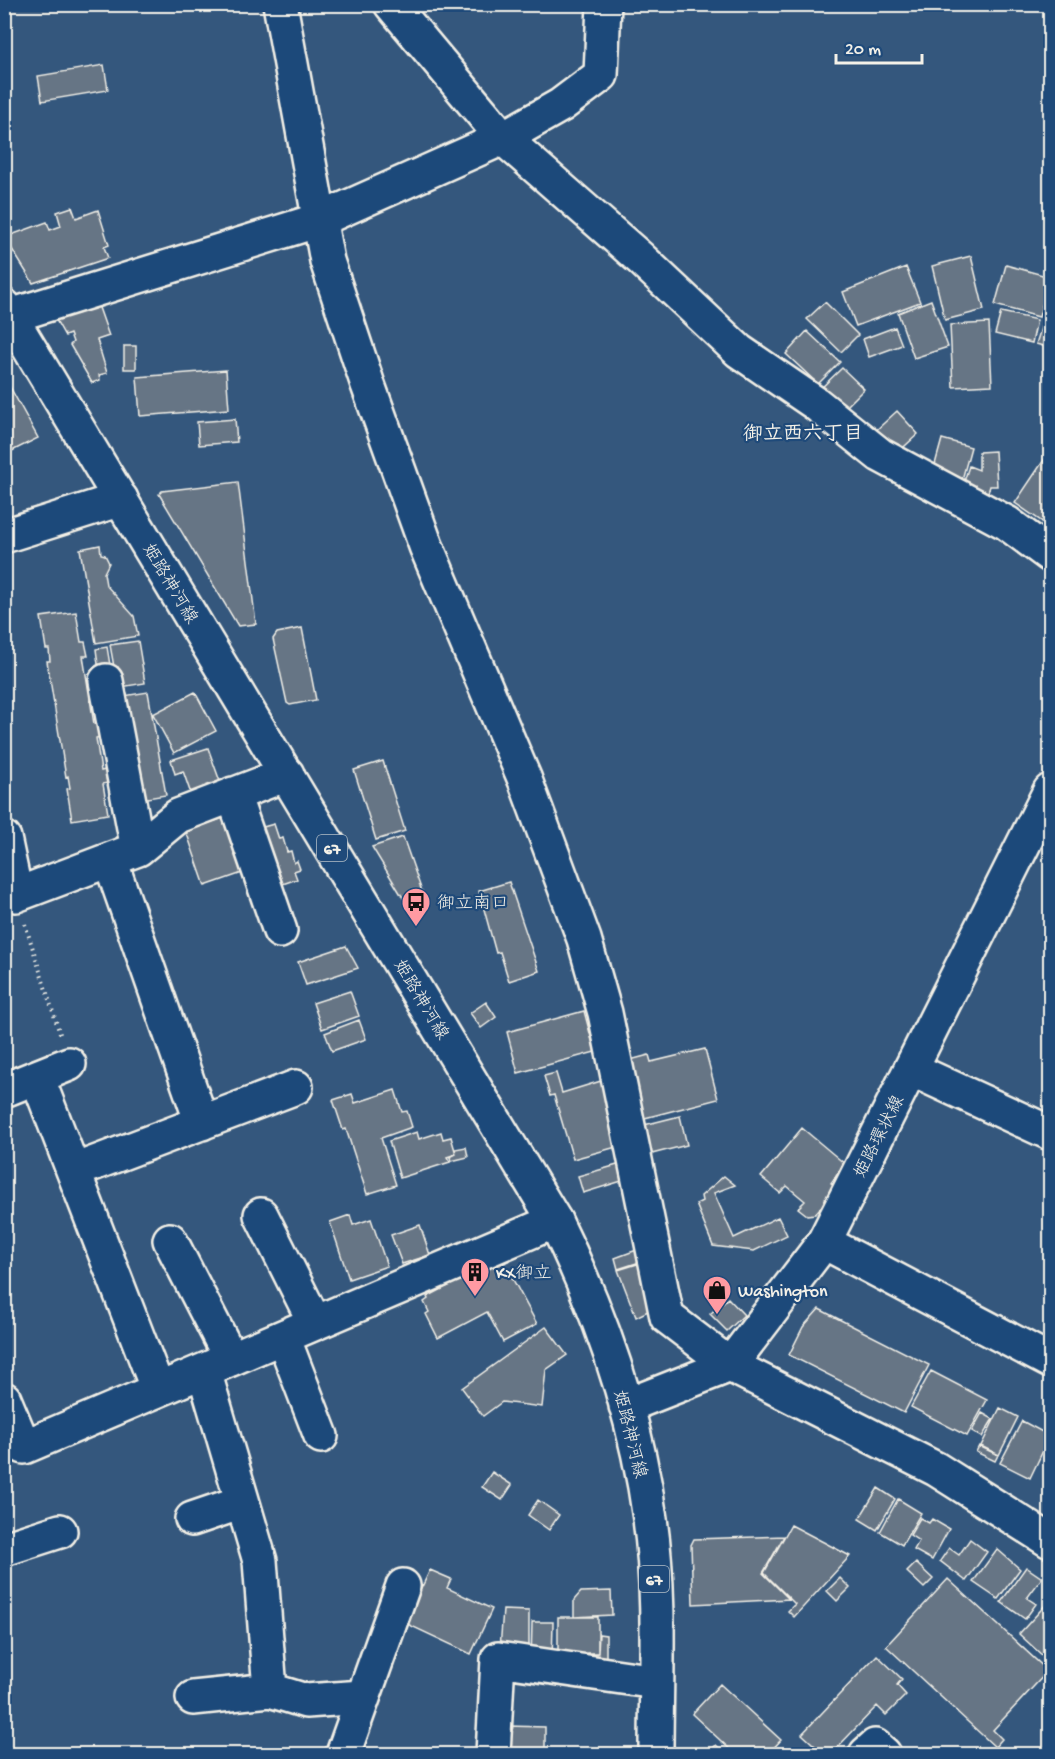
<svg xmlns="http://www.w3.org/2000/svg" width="1055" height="1759" viewBox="0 0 1055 1759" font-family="'Gochi Hand','Klee One',sans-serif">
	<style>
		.building { fill: #667485; stroke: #f4f1e8; stroke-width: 1.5 }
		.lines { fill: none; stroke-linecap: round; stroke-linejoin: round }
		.minor-casing { stroke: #f4f1e8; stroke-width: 38 }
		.major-casing { stroke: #f4f1e8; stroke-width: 38 }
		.path { stroke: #f4f1e8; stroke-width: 4; stroke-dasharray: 1.5 4.5; stroke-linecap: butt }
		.minor { stroke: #1f4a7a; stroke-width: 33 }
		.major { stroke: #1f4a7a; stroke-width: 33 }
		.labels { text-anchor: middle; stroke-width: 4.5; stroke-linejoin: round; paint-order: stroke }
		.shield { fill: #1f4a7a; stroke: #b4bfc7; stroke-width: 1.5 }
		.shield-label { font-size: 16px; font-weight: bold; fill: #f4f1e8 }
		.street-label { font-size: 18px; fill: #f4f1e8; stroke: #1f4a7a }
		.poi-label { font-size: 18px; fill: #f4f1e8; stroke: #1f4a7a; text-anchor: start }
		.neighbourhood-label { font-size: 20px; font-weight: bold; fill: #f4f1e8; stroke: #1f4a7a }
	</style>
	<rect width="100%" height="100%" fill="#34577d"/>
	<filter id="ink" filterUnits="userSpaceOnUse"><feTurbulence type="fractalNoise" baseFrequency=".0167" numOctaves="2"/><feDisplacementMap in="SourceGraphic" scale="12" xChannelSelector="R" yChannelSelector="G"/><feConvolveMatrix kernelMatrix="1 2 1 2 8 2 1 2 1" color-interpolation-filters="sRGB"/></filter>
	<g filter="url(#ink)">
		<path class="building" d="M104 65 108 90 42 101 38 76Z
			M72 207 76 218 98 210 109 245 104 247 108 258 33 283 10 246 11 235 47 222 50 230 61 226 57 212Z
			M971 256 984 310 945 320 932 266Z
			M1006 265 1050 277 1039 317 995 305Z
			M906 267 920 302 856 326 843 292Z
			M96 299 109 336 97 340 107 373 99 375 100 380 92 383 70 345 73 342 70 334 65 336 56 320Z
			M931 300 948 347 914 358 898 313Z
			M825 302 858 335 841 352 807 319Z
			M1048 306 1050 307V348L1036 344Z
			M1001 312 1037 320 1032 343 995 334Z
			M989 323 992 385 953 387 950 325Z
			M895 327 902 345 869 357 863 339Z
			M807 331 840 362 818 384 786 354Z
			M124 346H136V369H124Z
			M842 368 864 389 840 413 818 391Z
			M226 370 229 409 140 416 137 377Z
			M4 376 38 438 4 455Z
			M897 411 918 434 893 457 871 435Z
			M235 419 237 442 199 445 197 422Z
			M942 439 971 447 960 487 931 479Z
			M995 451 997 486H990L985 502 960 494 969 466 979 470V452Z
			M1050 451V527L1015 503Z
			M238 482 256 624 238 626 159 494 162 491Z
			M100 545 101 554 105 555 109 563 104 573 106 585 134 616 138 636 96 643 80 549Z
			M76 612 81 642H85L88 656H83L94 724H98L100 737 96 738 101 771 105 770 107 783 103 784 108 814 72 820 67 789 70 788 68 776 66 777 47 661H50L49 649H46L41 617Z
			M302 628 316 700 290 705 287 703 273 639 277 633Z
			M138 641 145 683 121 687 118 667H114L110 645Z
			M107 647 111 671 99 672 96 649Z
			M148 692 166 795 135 800 117 697Z
			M195 692 216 731 174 753 153 714Z
			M208 748 222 787 192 797 183 771 175 774 171 760Z
			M383 761 405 831 376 840 354 770Z
			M229 816 248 871 205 886 186 831Z
			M274 824 279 839 283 838 287 852 291 851 294 863 297 861 300 869 294 871 297 879 274 887 256 829Z
			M403 837 427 906 414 910 411 905 408 906 372 847Z
			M509 882 539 971 509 981 500 952 496 953 479 891Z
			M346 946 358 968 306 985 298 962Z
			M350 991 359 1016 322 1029 313 1003Z
			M486 1002 496 1017 481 1028 470 1013Z
			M584 1011 595 1052 518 1073 507 1032Z
			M359 1020 366 1039 332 1051 325 1033Z
			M705 1049 718 1099 637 1120 630 1060 649 1055 651 1062Z
			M556 1073 562 1093 601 1081 620 1146 573 1159 554 1095 550 1096 544 1076Z
			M395 1090 402 1112 407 1111 412 1127 381 1138 396 1185 367 1194 346 1129 343 1130 333 1100 352 1094 355 1103Z
			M680 1116 687 1145 644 1156 636 1127Z
			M802 1128 845 1164 831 1183 837 1188 815 1214 807 1215 798 1208 805 1201 787 1186 780 1193 761 1177Z
			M417 1132 419 1139 441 1132 443 1139 451 1137 456 1154 447 1157 450 1162 400 1178 389 1141Z
			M466 1147 468 1157 451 1161 450 1157 456 1154 455 1149Z
			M621 1164 625 1180 583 1193 578 1176Z
			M724 1176 735 1185 714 1193 734 1238 778 1217 787 1235 754 1251 713 1246 696 1204 702 1201 701 1196Z
			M350 1215 353 1225 371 1219 387 1266 349 1279 330 1222Z
			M420 1225 430 1255 402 1264 391 1235Z
			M642 1248 646 1260 618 1269 615 1258Z
			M507 1255 510 1260 504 1263 537 1324 503 1342 487 1312 438 1338 426 1314 429 1312 424 1302 428 1299 427 1297Z
			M647 1261 654 1308 636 1317 618 1270Z
			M728 1298 744 1315 727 1331 710 1314Z
			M819 1309 929 1365 904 1413 789 1355 803 1327Z
			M546 1327 567 1355 546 1370 542 1407 502 1402 483 1416 462 1388Z
			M931 1371 987 1400 967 1436 911 1407Z
			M1000 1408 1018 1417 999 1455 981 1446Z
			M982 1413 993 1419 982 1437 972 1431Z
			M1022 1421 1050 1436 1030 1478 1000 1463Z
			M979 1446 998 1455 995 1461 976 1452Z
			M492 1472 512 1485 502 1500 482 1487Z
			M878 1488 895 1499 877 1530 859 1519Z
			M898 1499 921 1513 902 1545 880 1532Z
			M538 1500 559 1515 549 1530 528 1515Z
			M920 1518 929 1523 932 1519 949 1529 932 1560 914 1550 919 1541 910 1535Z
			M791 1525 850 1556 794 1617 788 1611 795 1604 764 1573Z
			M784 1536 763 1573 789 1599 693 1604 691 1545 694 1539Z
			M970 1539 987 1552 966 1581 940 1561 949 1548 959 1555Z
			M997 1549 1020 1569 998 1599 973 1582Z
			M916 1563 933 1579 924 1588 907 1572Z
			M1026 1567 1042 1578 1027 1598 1036 1604 1025 1619 1001 1602Z
			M430 1570 451 1579 447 1588 492 1609 471 1654 405 1623Z
			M840 1578 850 1588 837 1601 827 1591Z
			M948 1579 1048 1671 993 1730 1002 1739 995 1747 886 1646Z
			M611 1591 612 1615 574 1617V1600L581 1592Z
			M1050 1600V1650L1044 1657 1019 1634Z
			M503 1610 529 1611V1647L500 1648Z
			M558 1617H598V1653H587V1665H558Z
			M532 1622H553L552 1663H531Z
			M599 1634 606 1635V1669H588V1654L598 1653Z
			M877 1655 902 1679 897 1685 906 1695 886 1715 877 1706 831 1754H824L802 1734Z
			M720 1684 781 1740 768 1754H735L692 1714Z
			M508 1726 545 1727V1754H508Z
			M716 1745 726 1754H707Z
			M587 1748H610V1754H587Z"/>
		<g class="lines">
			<g class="minor-casing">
				<path id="minor" d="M280 4 327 261 368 385 426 546 525 780 584 939 605 1013 667 1317 730 1365 936 1469 1050 1541
					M391 4 503 138 640 258 739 351 815 403 880 455 1007 523 1050 555
					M4 318 319 220 503 138 561 105 601 75 604 4
					M4 536 121 499
					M106 681 138 849
					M233 794 280 931
					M4 838 16 895 138 849 178 816 287 774
					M110 860 202 1123
					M911 1069 1050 1133
					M37 1077 158 1390
					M4 1090 69 1064
					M74 1171 296 1087
					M261 1215 315 1323
					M170 1240 231 1359
					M824 1242 1050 1361
					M283 1337 321 1436
					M204 1371 260 1561 270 1690
					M4 1399 24 1447 555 1221
					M192 1519 242 1502
					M4 1549 60 1531
					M193 1698 270 1690 306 1701 363 1697
					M343 1754 403 1586
					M493 1754 498 1659 656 1682
					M866 1754 875 1746 884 1754"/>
			</g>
			<g class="major-casing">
				<path id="major" d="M4 306 555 1221C601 1314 636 1416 650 1519 661 1596 656 1677 656 1754
					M626 1406 730 1365 824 1242 1050 791"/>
			</g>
			<path class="path" d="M25 924 60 1034"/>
			<use href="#minor" class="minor"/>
			<use href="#major" class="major"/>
		</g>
	</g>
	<defs>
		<g id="bus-pin" transform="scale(1.5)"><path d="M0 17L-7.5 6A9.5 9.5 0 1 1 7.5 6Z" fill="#ff9aa2" stroke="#1f4a7a"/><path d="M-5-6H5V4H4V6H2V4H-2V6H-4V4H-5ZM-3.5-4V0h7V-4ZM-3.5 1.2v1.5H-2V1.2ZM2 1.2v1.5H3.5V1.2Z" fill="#111"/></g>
		<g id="building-pin" transform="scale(1.5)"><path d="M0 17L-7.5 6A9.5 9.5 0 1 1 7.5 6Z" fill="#ff9aa2" stroke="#1f4a7a"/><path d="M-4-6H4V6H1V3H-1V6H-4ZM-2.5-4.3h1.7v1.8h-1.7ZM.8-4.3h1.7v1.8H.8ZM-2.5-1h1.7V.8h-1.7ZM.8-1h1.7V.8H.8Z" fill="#111"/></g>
		<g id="shop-pin" transform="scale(1.5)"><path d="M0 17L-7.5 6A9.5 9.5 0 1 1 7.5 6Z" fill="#ff9aa2" stroke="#1f4a7a"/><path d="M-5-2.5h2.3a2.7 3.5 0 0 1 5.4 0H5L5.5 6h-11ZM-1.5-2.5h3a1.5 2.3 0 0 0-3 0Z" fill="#111"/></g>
	</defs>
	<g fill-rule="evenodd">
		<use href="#bus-pin" x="416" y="902"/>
		<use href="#building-pin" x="475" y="1272"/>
		<use href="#shop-pin" x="717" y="1290"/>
	</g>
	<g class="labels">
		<g class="shield">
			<rect x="317" y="835" width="30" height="26" rx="4.5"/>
			<rect x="639" y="1566" width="30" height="26" rx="4.5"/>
		</g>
		<g class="shield-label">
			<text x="332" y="854">67</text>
			<text x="654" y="1585">67</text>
		</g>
		<g class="street-label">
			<text transform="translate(171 583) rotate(59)" y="6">姫路神河線</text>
			<text transform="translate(422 999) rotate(59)" y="6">姫路神河線</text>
			<text transform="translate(878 1136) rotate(-63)" y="6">姫路環状線</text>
			<text transform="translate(631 1434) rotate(76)" y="6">姫路神河線</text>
		</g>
		<g class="poi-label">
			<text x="437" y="908">御立南口</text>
			<text x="496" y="1278">KX御立</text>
			<text x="738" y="1296">Washington</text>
		</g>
		<g class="neighbourhood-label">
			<text x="803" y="439">御立西六丁目</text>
		</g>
	</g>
	<rect width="1055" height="1759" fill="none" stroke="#1f4a7a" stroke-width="24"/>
	<rect x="12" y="12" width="1031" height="1735" fill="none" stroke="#f4f1e8" stroke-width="2" filter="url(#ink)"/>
	<path d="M836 54v9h86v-9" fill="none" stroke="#f4f1e8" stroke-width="3"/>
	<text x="845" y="54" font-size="18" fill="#f4f1e8" stroke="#1f4a7a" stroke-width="4.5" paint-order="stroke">20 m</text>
</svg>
